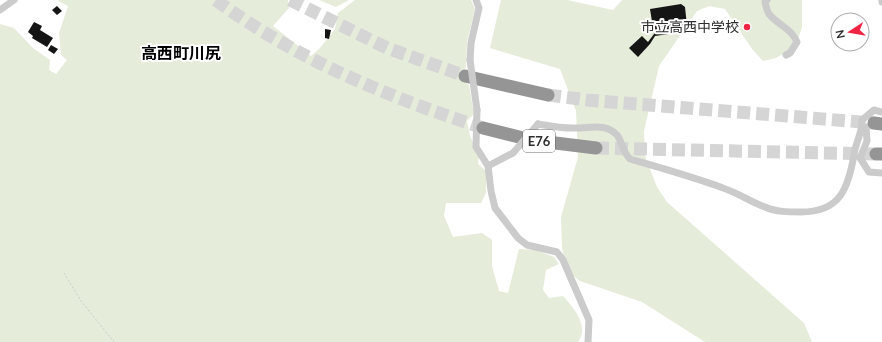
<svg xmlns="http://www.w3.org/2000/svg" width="882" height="342" viewBox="0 0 882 342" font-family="Lato,'Noto Sans JP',sans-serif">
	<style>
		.green { fill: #e5ecda }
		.building { fill: #151515 }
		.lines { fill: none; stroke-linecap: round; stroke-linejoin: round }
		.highway-tunnel { stroke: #d5d5d5; stroke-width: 13; stroke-dasharray: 13 6; stroke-linecap: butt }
		.path { stroke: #cbcbcb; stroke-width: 1; stroke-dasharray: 2 2; stroke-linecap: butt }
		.street { stroke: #cbcbcb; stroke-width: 7 }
		.highway { stroke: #959595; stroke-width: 13 }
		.street-bridge { stroke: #cbcbcb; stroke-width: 7 }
		.poi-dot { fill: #f02443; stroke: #fff; stroke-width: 1.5 }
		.labels { text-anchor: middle; stroke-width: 4; stroke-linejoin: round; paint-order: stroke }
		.shield { fill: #fff; stroke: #6d6d6d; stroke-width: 1 }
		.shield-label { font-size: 13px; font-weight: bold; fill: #2e2e2e }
		.poi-label { font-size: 14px; fill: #2e2e2e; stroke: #fff; text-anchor: end }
		.quarter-label { font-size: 16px; font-weight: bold; fill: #000; stroke: #fff }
	</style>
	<rect width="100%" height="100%" fill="#fff"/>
	<path class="green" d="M59 0H288L289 8 273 26 311 56 320 48 335 29 338 13 355 0H471L475 9 467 42 466 66 463 73 462 80 469 85 474 114 467 121 470 136 479 155 478 164 486 171V193L481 203H446L444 216 453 237 482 233 492 240V266L499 291 508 293 519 249 536 250 554 257 559 264 546 270 543 290 549 298 563 296C573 307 590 326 578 342H0V24L14 28 33 48 50 60 49 70 56 74 67 60 61 55 59 33 68 6 58 1Z
		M319 0H349L336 7Z
		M501 0H567L613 10 622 0H802V28L795 47 776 58 763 61 752 49 725 9 709 6 697 11 659 66 644 131 645 156 657 187 667 202 804 323 812 342H705L642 302 580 281 567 271 562 248 561 217 578 157 576 111 560 69 490 48Z"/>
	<path class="building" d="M681 4 685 7 687 26 685 27 686 29H688V31L655 36 650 44 638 57 629 48 642 36 648 42 654 34 650 9Z
		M57 6 62 11 57 15 52 10Z
		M34 22 42 26 40 30 53 38 47 47 32 38 33 36 28 32Z
		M325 29 331 30 329 39 325 38Z
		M51 45 58 49 54 54 48 50Z"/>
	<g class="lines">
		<path class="highway-tunnel" d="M216 0C297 60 389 97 483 128
			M290 0 387 48 465 76
			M548 95 587 100 874 123
			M596 148 876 154"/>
		<path class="path" d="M64 273 81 301 114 342"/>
		<path class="street" d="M767 0 765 2C766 6 767 11 769 14 778 25 792 29 797 42L790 53 786 55
			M882 0V2
			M0 10 14 0
			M470 60 471 43 479 8 476 0
			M477 110 476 147 488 166 491 191 495 208 518 238 527 245 557 252 563 260 589 320 588 342
			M538 124C550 126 561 128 573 128 588 129 605 122 617 135 622 141 622 151 630 159 661 168 693 177 723 188 738 193 751 202 765 207 776 212 789 212 801 212 840 212 848 189 854 155 855 143 863 132 862 120L874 110 882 112
			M863 128 866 127 867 141 860 158 869 172 882 173
			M488 166 513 153"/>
		<path class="highway" d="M465 76 548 95
			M874 123 882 124
			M483 128 531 140 596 148
			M876 154H882"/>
		<path class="street-bridge" d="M470 60 477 110
			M513 153 538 124"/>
	</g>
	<circle class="poi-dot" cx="747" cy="27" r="4"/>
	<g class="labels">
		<rect class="shield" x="523" y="130" width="32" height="22" rx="3"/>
		<g class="shield-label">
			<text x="539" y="146">E76</text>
		</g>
		<g class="poi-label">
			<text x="739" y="32">市立高西中学校</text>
		</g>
		<g class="quarter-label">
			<text x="181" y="59">高西町川尻</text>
		</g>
	</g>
	<g transform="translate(850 32) rotate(258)"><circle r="19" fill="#ffffff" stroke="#ababab"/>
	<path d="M0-3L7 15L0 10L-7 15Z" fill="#f02443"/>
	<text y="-6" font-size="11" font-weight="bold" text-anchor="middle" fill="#2e2e2e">N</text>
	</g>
</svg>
